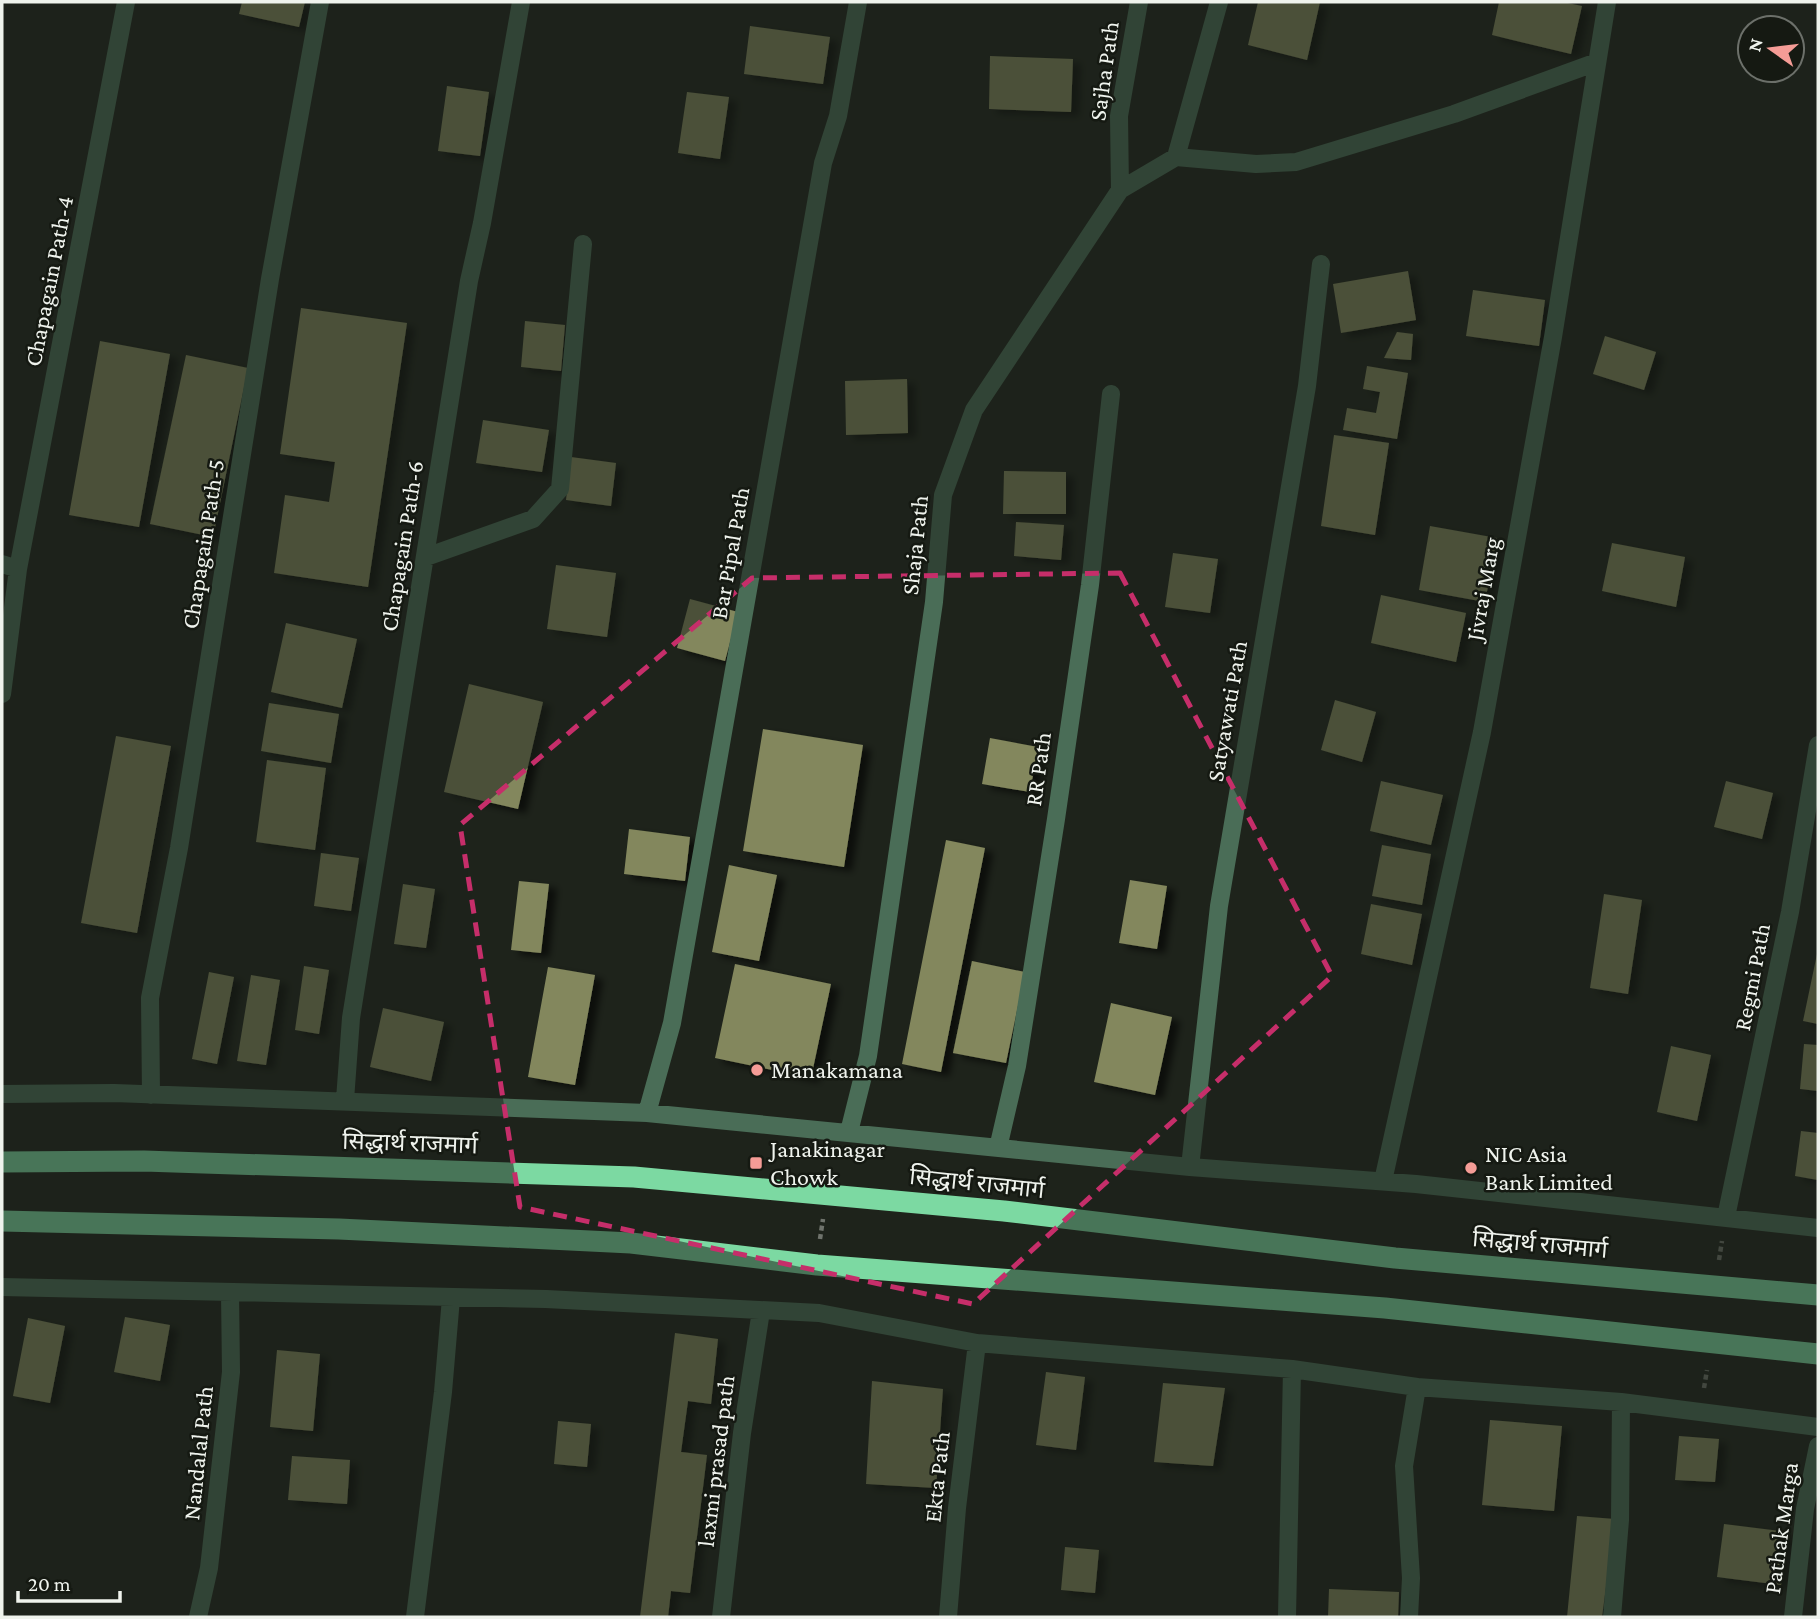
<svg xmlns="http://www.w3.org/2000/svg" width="1820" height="1619" viewBox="0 0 1820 1619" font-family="'Crimson Pro','Noto Sans Devanagari',serif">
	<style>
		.building { fill: #83875d; filter: url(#shadow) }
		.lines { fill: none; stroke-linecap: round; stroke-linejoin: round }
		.path { stroke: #6f736c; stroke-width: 4.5; stroke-dasharray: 5 3.5; stroke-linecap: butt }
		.minor { stroke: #4a6d57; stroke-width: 18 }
		.highway { stroke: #7cd9a2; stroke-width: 21 }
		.marked { fill: none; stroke: #c62e6a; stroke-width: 5; stroke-dasharray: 14 9; stroke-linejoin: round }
		.poi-dot { fill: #f59c96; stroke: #151912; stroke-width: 2.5 }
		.labels { text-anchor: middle; stroke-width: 5; stroke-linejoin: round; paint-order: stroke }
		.street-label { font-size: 24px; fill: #eff3ed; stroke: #151912 }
		.poi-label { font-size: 24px; fill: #eff3ed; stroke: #151912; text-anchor: start }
	</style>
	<defs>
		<filter id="shadow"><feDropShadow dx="8" dy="4.5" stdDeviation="3.5" flood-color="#0009"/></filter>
	</defs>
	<rect width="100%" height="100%" fill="#1e231b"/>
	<path class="building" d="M242 2H305L299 27 239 14Z
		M1258 2H1320L1307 60 1248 45Z
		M1499 2H1563L1582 6 1571 54 1492 35Z
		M750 26 830 37 823 84 744 74Z
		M990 56 1073 59 1071 112 989 109Z
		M447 86 489 92 480 156 438 151Z
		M687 92 729 97 720 159 678 153Z
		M1408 271 1416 320 1341 333 1333 284Z
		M1473 290 1545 300 1539 346 1466 336Z
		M301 308 407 323 368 587 274 573 285 495 329 502 335 462 280 454Z
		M525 321 565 325 561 371 521 367Z
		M1397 332 1413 334 1411 360 1384 358Z
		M1605 336 1656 352 1644 390 1593 374Z
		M100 341 170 354 139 527 69 515Z
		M186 355 248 368 213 537 150 524Z
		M1367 366 1408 373 1397 439 1343 430 1347 408 1376 413 1380 392 1363 389Z
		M907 379 908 433 846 435 845 381Z
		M483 420 549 430 542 472 476 463Z
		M1334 435 1389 443 1375 535 1321 526Z
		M571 457 616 463 611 506 566 500Z
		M1004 471 1066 472V514H1003Z
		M1016 522 1064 525 1061 560 1014 556Z
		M1430 526 1497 538 1485 602 1419 590Z
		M1612 543 1685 557 1676 607 1602 591Z
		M1173 553 1218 559 1210 613 1165 607Z
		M556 565 616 573 607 637 547 629Z
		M1381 595 1466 613 1456 662 1371 643Z
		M690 599 738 612 725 661 677 648Z
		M286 623 357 639 342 708 271 692Z
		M469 684 543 702 518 809 444 792Z
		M1335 700 1376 712 1362 762 1321 750Z
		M269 703 339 714 331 763 261 751Z
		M763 729 863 745 844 867 743 851Z
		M116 736 171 746 137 933 81 923Z
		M990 738 1038 747 1030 792 982 784Z
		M267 760 326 768 315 850 256 842Z
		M1381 781 1443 795 1431 845 1370 831Z
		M1726 781 1773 793 1762 839 1714 827Z
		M629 829 690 837 685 881 624 874Z
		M946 840 985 848 941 1072 902 1064Z
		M1382 845 1431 854 1422 905 1372 896Z
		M321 853 359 858 351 911 314 906Z
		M729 865 777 875 759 961 712 952Z
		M1130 880 1167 886 1157 949 1119 943Z
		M519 881 549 884 541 953 511 950Z
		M403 884 435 889 426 948 394 944Z
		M1604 894 1642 900 1628 994 1590 988Z
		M1371 904 1422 914 1412 965 1361 954Z
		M1817 954 1818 955V1024L1803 1021Z
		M972 961 1025 972 1006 1063 953 1053Z
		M735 964 831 984 811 1078 715 1058Z
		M304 966 329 970 319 1034 295 1030Z
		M548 967 595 975 575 1085 528 1077Z
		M209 972 234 977 217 1064 192 1059Z
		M251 975 280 980 266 1065 237 1061Z
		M1111 1003 1172 1017 1155 1095 1094 1082Z
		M383 1008 444 1022 431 1081 370 1067Z
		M1804 1044 1818 1045V1091L1800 1089Z
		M1671 1046 1711 1055 1697 1121 1657 1112Z
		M1801 1131 1818 1133V1180L1795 1176Z
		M125 1317 170 1325 160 1381 114 1372Z
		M28 1318 65 1326 50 1403 13 1396Z
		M675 1333 718 1339 711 1404 688 1401 681 1452 707 1455 690 1593 671 1591 668 1617H640Z
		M277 1350 320 1354 313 1431 270 1427Z
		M1046 1372 1085 1377 1076 1450 1036 1445Z
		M872 1381 943 1389 936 1488 866 1484Z
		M1163 1383 1225 1388 1213 1466 1154 1462Z
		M1490 1420 1562 1426 1554 1511 1482 1505Z
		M558 1421 591 1424 587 1467 554 1464Z
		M1679 1436 1719 1439 1715 1482 1675 1480Z
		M292 1456 350 1460 347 1504 288 1500Z
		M1577 1516 1615 1519 1602 1617H1567Z
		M1724 1524 1787 1532 1781 1585 1717 1577Z
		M1065 1547 1099 1550 1095 1593 1061 1590Z
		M1329 1589 1399 1592 1398 1617H1328Z"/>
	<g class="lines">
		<path class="path" d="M820 1239 823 1219
			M1719 1260 1722 1241
			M1704 1388 1707 1370"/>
		<path class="minor" d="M1176 157 1256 164 1296 162 1454 114 1597 62
			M1120 190 1119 116 1139 2
			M426 557 533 519 560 489 583 244
			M2 564 18 569 2 694
			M18 569 126 2
			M2 1094 114 1093 647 1113 1190 1167 1416 1184 1818 1228
			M151 1095 150 998 179 848 270 279 320 2
			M345 1100 351 1018 469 281 482 223 521 2
			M647 1113 672 1023 823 163 838 116 858 2
			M849 1132 868 1056 934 602 943 495 974 410 1120 190 1176 157 1219 2
			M998 1148 1017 1066 1056 819 1090 585 1111 394
			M1190 1167 1219 906 1307 386 1321 264
			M1383 1181 1482 732 1553 337 1607 2
			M1726 1217 1790 912 1818 745
			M2 1287 546 1299 819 1313 977 1343 1292 1369 1417 1387 1621 1402 1818 1427
			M198 1617 209 1568 231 1372 230 1293
			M415 1617 443 1392 451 1298
			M721 1617 742 1433 761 1311
			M948 1617 957 1508 977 1343
			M1287 1617 1292 1369
			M1409 1617 1411 1578 1404 1466 1417 1387
			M1612 1617 1620 1520 1621 1402
			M1793 1617 1805 1509 1818 1446"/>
		<path class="highway" d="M2 1162 144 1161 634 1177 1004 1211 1395 1258 1818 1295
			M2 1221 339 1229 631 1243 817 1265 1385 1308 1818 1354"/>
	</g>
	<path d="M0 0H1820V1619H0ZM1120 573 1332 976 973 1304 520 1207 460 825 752 578Z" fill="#1e231b" fill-opacity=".55" fill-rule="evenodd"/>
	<path class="marked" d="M1120 573 1332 976 973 1304 520 1207 460 825 752 578Z"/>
	<g class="poi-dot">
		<circle cx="757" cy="1070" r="7"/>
		<rect x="749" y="1156" width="14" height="14" rx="3.5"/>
		<circle cx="1471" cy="1168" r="7"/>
	</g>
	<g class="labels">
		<g class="street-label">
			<text transform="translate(1104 71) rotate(-82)" y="8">Sajha Path</text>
			<text transform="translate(49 281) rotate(-79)" y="8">Chapagain Path-4</text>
			<text transform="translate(203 544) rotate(-81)" y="8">Chapagain Path-5</text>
			<text transform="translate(915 545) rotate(-84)" y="8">Shaja Path</text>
			<text transform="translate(402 546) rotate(-81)" y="8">Chapagain Path-6</text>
			<text transform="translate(730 553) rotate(-80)" y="8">Bar Pipal Path</text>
			<text transform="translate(1483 589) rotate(-80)" y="8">Jivraj Marg</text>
			<text transform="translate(1227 711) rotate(-80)" y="8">Satyawati Path</text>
			<text transform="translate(1038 769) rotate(-82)" y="8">RR Path</text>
			<text transform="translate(1752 977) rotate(-79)" y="8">Regmi Path</text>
			<text transform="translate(410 1143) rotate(2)" y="8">सिद्धार्थ राजमार्ग</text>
			<text transform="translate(977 1183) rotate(6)" y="8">सिद्धार्थ राजमार्ग</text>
			<text transform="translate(1540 1244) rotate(5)" y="8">सिद्धार्थ राजमार्ग</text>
			<text transform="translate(198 1453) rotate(-84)" y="8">Nandalal Path</text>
			<text transform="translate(716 1461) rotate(-83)" y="8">laxmi prasad path</text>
			<text transform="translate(937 1477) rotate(-84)" y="8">Ekta Path</text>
			<text transform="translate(1781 1528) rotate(-82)" y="8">Pathak Marga</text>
		</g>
		<g class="poi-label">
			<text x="771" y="1078">Manakamana</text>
			<text x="770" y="1157">Janakinagar<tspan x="770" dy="28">Chowk</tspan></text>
			<text x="1485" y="1162">NIC Asia<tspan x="1485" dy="28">Bank Limited</tspan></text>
		</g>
	</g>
	<rect width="1820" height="1619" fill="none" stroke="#eff3ed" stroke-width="7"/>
	<g transform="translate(1771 49) rotate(284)"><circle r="33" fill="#151912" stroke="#6c706a" stroke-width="2"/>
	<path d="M0-5L12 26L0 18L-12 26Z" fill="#f59c96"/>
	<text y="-10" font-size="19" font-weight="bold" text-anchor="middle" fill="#eff3ed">N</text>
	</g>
	<path d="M18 1591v10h102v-10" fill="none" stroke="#eff3ed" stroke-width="3.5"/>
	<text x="28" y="1591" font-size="21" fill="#eff3ed" stroke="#151912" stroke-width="5" paint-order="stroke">20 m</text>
</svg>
